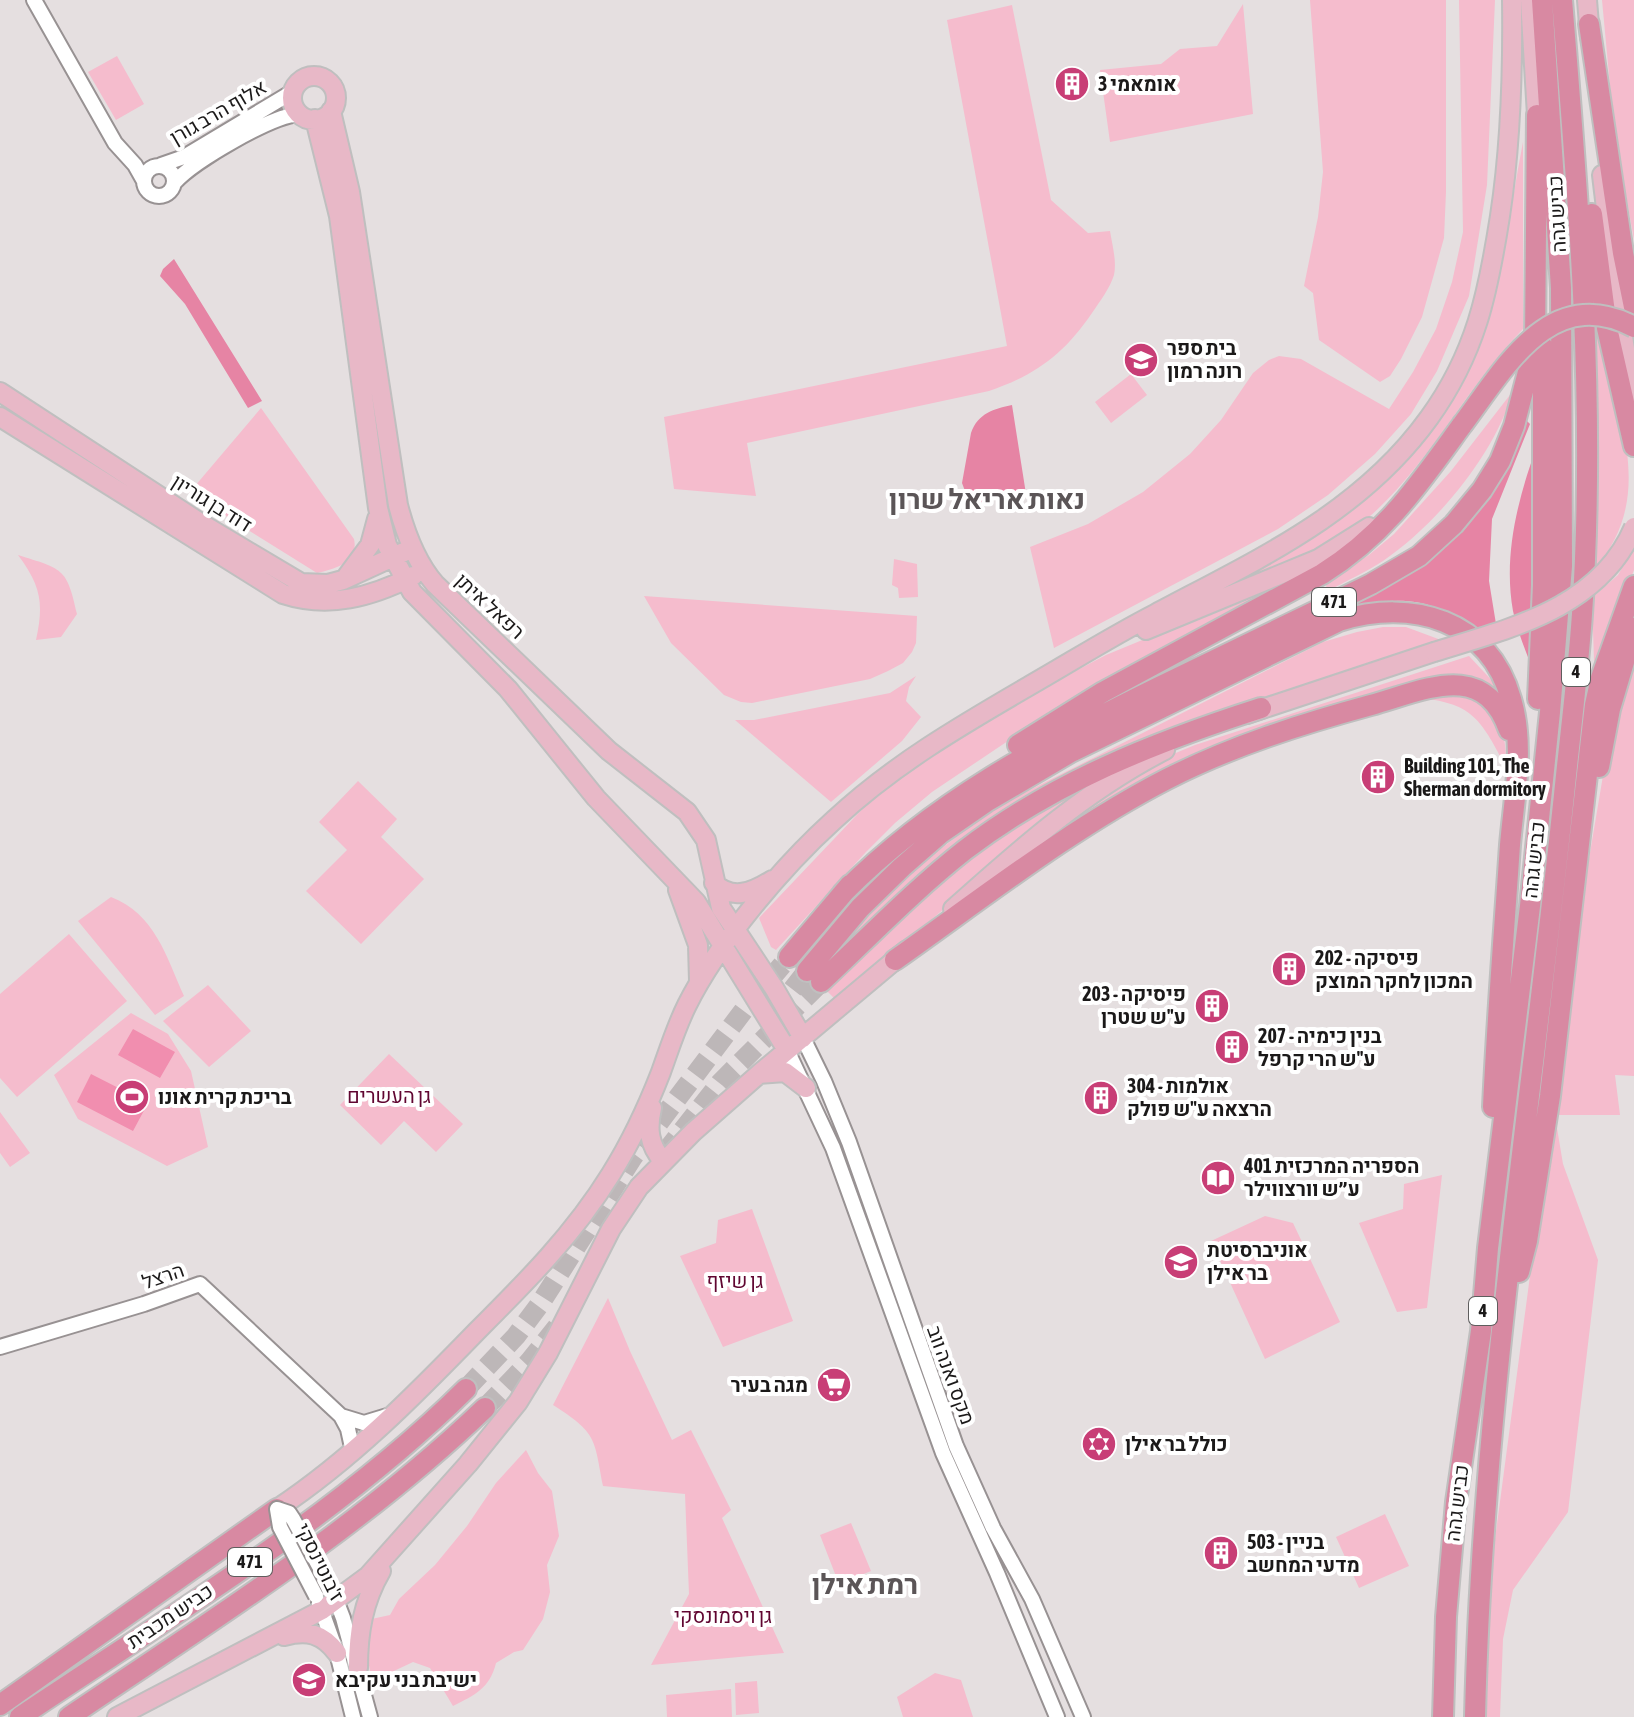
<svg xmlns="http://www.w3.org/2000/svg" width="1634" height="1717" viewBox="0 0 1634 1717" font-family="'Asap Condensed',Heebo,sans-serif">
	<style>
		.green { fill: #f5bccd }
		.forest { fill: #e684a4 }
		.water { fill: #f18eaf }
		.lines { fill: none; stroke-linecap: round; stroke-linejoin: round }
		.highway-tunnel { stroke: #bdb7b8; stroke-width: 20; stroke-dasharray: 20 10; stroke-linecap: butt }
		.minor-casing { stroke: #989293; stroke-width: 18 }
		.major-casing { stroke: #bfbfbf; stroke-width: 22 }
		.highway-casing { stroke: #bfbfbf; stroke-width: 24 }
		.minor { stroke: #fff; stroke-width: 14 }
		.major { stroke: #e8b8c7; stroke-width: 18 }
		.highway { stroke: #d889a2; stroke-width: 20 }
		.minor-bridge-casing { stroke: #989293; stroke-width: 18; stroke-linecap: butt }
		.major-bridge-casing { stroke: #bfbfbf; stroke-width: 22; stroke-linecap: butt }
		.highway-bridge-casing { stroke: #bfbfbf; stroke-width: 24; stroke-linecap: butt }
		.minor-bridge { stroke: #fff; stroke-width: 14 }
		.major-bridge { stroke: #e8b8c7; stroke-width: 18 }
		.highway-bridge { stroke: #d889a2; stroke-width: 20 }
		.labels { text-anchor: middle; stroke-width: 8; stroke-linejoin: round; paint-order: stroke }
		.shield { fill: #fff; stroke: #5f5e5e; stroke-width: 2 }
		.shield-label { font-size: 18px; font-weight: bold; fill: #1b1919 }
		.poi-label { font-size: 20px; font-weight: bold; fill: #1b1919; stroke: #fff; text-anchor: start }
		.street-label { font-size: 20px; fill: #1b1919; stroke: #fff }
		.park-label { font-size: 20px; fill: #600631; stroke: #fff }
		.district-label { font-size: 28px; font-weight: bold; fill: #5b5557; stroke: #fff }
	</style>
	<rect width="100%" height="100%" fill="#e5dfe0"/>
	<path class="green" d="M1310 0H1446V192L1444 238 1422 317 1401 359 1390 376 1380 382 1319 340 1313 293 1304 286 1318 217 1323 172Z
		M1459 0H1495L1487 185 1469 296 1437 371 1411 414 1375 454 1328 495 1278 529 1054 648 1030 547 1088 524 1143 492 1190 454 1221 420 1253 373 1269 360 1279 356 1301 359 1389 409 1413 372 1436 329 1452 282 1463 232Z
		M1602 0H1634V240L1614 128Z
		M1243 4 1253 114 1110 142 1100 70 1161 64 1180 49 1217 46Z
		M1012 5 1051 200 1088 233 1110 231C1112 244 1117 261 1114 275 1110 288 1100 301 1092 313 1064 354 1036 375 989 391L747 443 756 496 674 489 664 417 1007 346 947 20Z
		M117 56 144 104 116 120 88 72Z
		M1523 142V329C1462 391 1424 477 1353 530 1324 552 1287 564 1254 579L1249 573C1332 532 1394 486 1444 407 1457 386 1471 366 1479 343 1503 280 1510 208 1523 142Z
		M1592 332 1601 333C1608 361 1615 389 1621 417 1634 479 1634 522 1593 572Z
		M1131 374 1147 395 1111 423 1095 402Z
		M1513 391C1495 454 1437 524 1383 561 1366 572 1346 581 1328 591L1325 583 1369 555 1394 534 1451 471Z
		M261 408 354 539C359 562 336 569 317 573L189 493Z
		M1634 547V570L1601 657 1594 661 1592 598 1618 575Z
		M18 555C62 569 67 567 77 614L61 637 36 640C44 603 41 586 18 555Z
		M894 559 917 564 918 597 899 598 898 588 892 585Z
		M1294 581 1039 720 932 792 895 823 866 852 776 950 771 947 759 918 871 800 953 741 1028 696 1106 655 1273 586Z
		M644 596 917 616 916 643 912 652 903 663 888 671 870 679 752 703 741 702 724 695 671 643Z
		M1383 627H1406L1441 640 1203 719 922 876 840 950 837 948 917 867 994 808 1323 642 1357 632Z
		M1634 645V1076L1615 1075 1620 1115H1551L1569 978 1611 728Z
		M1469 656 1499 688 1506 702 1485 686 1265 730 991 887 1072 814 1166 757 1195 745Z
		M916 676 909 687 906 701 921 717 902 741 831 802 735 720H754L890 693Z
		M1469 692C1497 720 1507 725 1506 767 1481 720 1473 702 1416 698Z
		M358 781 397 819 381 837 424 879 361 944 306 891 347 850 319 822Z
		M1073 792 1072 801 836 1000 825 989 955 872 1019 824Z
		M111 897C155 914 166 956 184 996L155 1015 78 921Z
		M69 934 127 1001 17 1097 0 1078V994Z
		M208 985 251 1031 209 1067 163 1021Z
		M131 1013 168 1034 191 1071 208 1147 167 1166 78 1119 54 1075Z
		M389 1054 463 1124 436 1152 404 1121 381 1145 340 1105Z
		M0 1112 30 1153 10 1167 0 1153Z
		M1556 1122 1563 1164 1598 1260 1568 1512 1513 1590 1503 1639 1500 1717H1483L1486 1607 1537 1223Z
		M1442 1175 1427 1308 1397 1312 1359 1223 1403 1209 1404 1184Z
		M752 1209 793 1321 723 1347 680 1256 716 1243 718 1220Z
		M1265 1216 1293 1223 1340 1322 1265 1359 1211 1241Z
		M608 1298 630 1351 672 1440 691 1430 731 1510 722 1518 784 1653 651 1665 689 1594 685 1494 603 1486C594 1438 597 1433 553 1405Z
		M526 1450 538 1473 552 1491 559 1536 547 1565 550 1592 543 1619 523 1650 514 1652 496 1663C490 1688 475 1695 453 1706L430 1668 413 1662 379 1678 370 1671 365 1644 367 1620 390 1615 399 1599 435 1565 467 1526 496 1483Z
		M1385 1514 1409 1566 1359 1588 1336 1537Z
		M851 1523 871 1571 839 1584 820 1535Z
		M935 1673 961 1680 973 1717H903L897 1697Z
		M757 1681 759 1713 736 1715 735 1683Z
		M731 1689 732 1717H667L666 1695Z"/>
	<path class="forest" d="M174 259 262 401 248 408 185 304 160 276 163 269Z
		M1012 405 1026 494 981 502 965 491 962 483 971 433C978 413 994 409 1012 405Z
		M1526 420 1530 424 1492 519 1489 581 1496 624 1478 630C1433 599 1399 593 1347 610L1344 606C1401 575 1454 550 1491 493 1505 471 1515 444 1526 420Z
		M1537 446 1533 671C1526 651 1517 631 1513 611 1503 555 1518 498 1537 446Z"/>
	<path class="water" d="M133 1029 175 1052 160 1078 118 1055Z
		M91 1074 148 1103 133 1131 77 1102Z"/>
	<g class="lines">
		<path class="highway-tunnel" d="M774 1013 807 971
			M664 1154 720 1083 821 982
			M466 1389 516 1336 540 1304 633 1157 744 1010 789 957
			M485 1408 529 1362 557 1327"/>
		<g class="minor-casing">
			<path id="minor" d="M34 0 115 143 135 165 144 181
				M161 165 184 157 294 91
				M144 181a15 15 0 1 1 30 0a15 15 0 1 1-30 0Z
				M175 182C194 161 271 116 299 114
				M803 1038 824 1081 849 1142 956 1446 993 1528 1032 1599 1083 1717
				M787 1050 833 1148 943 1453 997 1573 1057 1717
				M0 1347 144 1304 200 1284 341 1416 348 1429 353 1452
				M341 1416 364 1423 387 1416
				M333 1592 343 1618 370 1717
				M319 1603 337 1653 353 1717"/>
		</g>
		<g class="major-casing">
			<path id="major" d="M1530 0 1537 115
				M1587 0 1590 37
				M292 98a22 22 0 1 1 44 0a22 22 0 1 1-44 0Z
				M331 111 350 192 398 505C405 532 416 562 435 584L609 751 687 812 706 840 721 908 774 988 803 1038
				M315 119 339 216 378 508 387 545 412 592 508 689 596 798 696 902 787 1050
				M1602 175 1618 308 1634 401
				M0 392 202 524 301 583 328 584 343 580 404 552
				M0 417 283 594C329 609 371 597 413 576
				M347 576 370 545 377 519
				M1146 630 1318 559 1369 527
				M1247 714 1434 652
				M714 883C732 901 753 892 772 880
				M678 890 698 945 699 981
				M953 909C1020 849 1085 791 1165 750
				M759 1074 785 1072 806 1088
				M652 1108C647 1129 649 1145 663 1161
				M277 1509C352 1459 414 1396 477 1331 526 1282 574 1234 611 1174 631 1142 647 1108 661 1072 669 1050 676 1027 687 1005 718 943 782 867 834 820 893 765 960 726 1029 686 1071 662 1112 636 1155 614 1256 560 1360 514 1429 418 1476 353 1488 293 1500 216 1511 144 1513 73 1512 0
				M284 1636C307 1630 322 1633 337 1653
				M358 1668C358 1633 363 1602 381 1571
				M117 1717 322 1610 368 1576 468 1464 518 1402 548 1353 611 1229 639 1187 693 1132 759 1074 907 950"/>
		</g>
		<g class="highway-casing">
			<path id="highway" d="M1589 24 1623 253 1634 307
				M1592 214 1607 328 1634 446
				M1538 699 1543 585V347
				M1018 745 1103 692 1322 574C1386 534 1419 484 1462 425
				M1599 767 1610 709 1634 628
				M843 893C934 801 1043 744 1157 688 1229 653 1300 619 1371 584L1419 556 1454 524 1482 490 1500 461 1514 426 1535 345 1537 115
				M789 957 850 885
				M895 960C983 898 1070 829 1167 779 1232 746 1301 724 1371 705 1425 690 1484 659 1509 730
				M807 971 860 908 902 867 941 833 986 802 1071 752 1339 621C1412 598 1489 620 1511 699 1525 745 1514 798 1510 845 1504 933 1497 1020 1493 1107
				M821 982C868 938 914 890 965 850 1054 782 1155 742 1261 708
				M1519 1272 1527 1241 1550 1096 1595 705 1601 678 1634 586
				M0 1705 277 1509
				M20 1717C170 1616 337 1517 466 1389
				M69 1717C212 1620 360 1528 485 1408
				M1443 1717 1446 1617 1456 1502 1481 1331 1488 1248 1530 906 1550 712 1562 566 1561 288 1542 0
				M1475 1717C1482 1408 1532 1102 1564 795 1570 735 1578 674 1582 614 1596 409 1579 204 1562 0"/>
		</g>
		<use href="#minor" class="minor"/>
		<use href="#major" class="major"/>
		<use href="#highway" class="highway"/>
		<g class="minor-bridge-casing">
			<path id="minor-bridge" d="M316 1596 280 1527 277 1509 289 1513 293 1519 331 1588"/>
		</g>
		<g class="major-bridge-casing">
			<path id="major-bridge" d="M1434 652C1511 628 1600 608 1634 527"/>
		</g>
		<g class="highway-bridge-casing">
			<path id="highway-bridge" d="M1462 425C1505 368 1550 283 1634 327"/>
		</g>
		<use href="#minor-bridge" class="minor-bridge"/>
		<use href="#major-bridge" class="major-bridge"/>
		<use href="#highway-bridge" class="highway-bridge"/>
	</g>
	<defs>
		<g id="building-disc" transform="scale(1.8)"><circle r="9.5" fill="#c83e76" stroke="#fff"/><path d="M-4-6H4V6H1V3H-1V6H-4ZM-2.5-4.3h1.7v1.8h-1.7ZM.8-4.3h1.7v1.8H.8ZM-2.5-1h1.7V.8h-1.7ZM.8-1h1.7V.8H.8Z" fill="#fff"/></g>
		<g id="school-disc" transform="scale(1.8)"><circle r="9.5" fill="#c83e76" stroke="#fff"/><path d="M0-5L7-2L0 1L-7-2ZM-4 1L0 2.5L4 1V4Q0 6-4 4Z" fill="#fff"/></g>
		<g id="stadium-disc" transform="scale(1.8)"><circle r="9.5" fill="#c83e76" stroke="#fff"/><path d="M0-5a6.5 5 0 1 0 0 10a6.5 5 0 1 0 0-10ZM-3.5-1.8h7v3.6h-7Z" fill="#fff"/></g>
		<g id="library-disc" transform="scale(1.8)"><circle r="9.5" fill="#c83e76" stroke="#fff"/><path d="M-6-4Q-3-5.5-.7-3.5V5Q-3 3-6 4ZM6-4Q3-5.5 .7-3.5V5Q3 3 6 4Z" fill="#fff"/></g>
		<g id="university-disc" transform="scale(1.8)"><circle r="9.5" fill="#c83e76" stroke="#fff"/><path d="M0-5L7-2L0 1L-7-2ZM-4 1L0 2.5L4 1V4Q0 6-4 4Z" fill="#fff"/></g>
		<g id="supermarket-disc" transform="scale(1.8)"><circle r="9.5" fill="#c83e76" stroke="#fff"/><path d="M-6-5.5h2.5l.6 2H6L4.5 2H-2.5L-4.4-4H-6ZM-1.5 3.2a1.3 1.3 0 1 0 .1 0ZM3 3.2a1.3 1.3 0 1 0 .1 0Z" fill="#fff"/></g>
		<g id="synagogue-disc" transform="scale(1.8)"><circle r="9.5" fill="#c83e76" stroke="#fff"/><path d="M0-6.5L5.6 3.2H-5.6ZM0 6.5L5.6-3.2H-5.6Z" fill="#fff"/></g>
	</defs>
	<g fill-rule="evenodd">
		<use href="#building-disc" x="1072" y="84"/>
		<use href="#school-disc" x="1141" y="360"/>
		<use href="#building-disc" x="1378" y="777"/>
		<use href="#building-disc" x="1289" y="969"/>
		<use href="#building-disc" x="1212" y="1006"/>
		<use href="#building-disc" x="1232" y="1047"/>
		<use href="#stadium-disc" x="132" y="1097"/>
		<use href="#building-disc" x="1101" y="1098"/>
		<use href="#library-disc" x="1218" y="1178"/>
		<use href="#university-disc" x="1181" y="1262"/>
		<use href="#supermarket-disc" x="834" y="1385"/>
		<use href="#synagogue-disc" x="1099" y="1444"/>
		<use href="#building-disc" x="1221" y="1553"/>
		<use href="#school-disc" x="309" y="1680"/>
	</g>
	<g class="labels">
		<g class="shield">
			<rect x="1312" y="588" width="44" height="28" rx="6"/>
			<rect x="1562" y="658" width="28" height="28" rx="6"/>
			<rect x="1469" y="1297" width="28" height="28" rx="6"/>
			<rect x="228" y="1548" width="44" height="28" rx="6"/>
		</g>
		<g class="shield-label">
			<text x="1334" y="608">471</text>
			<text x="1576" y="678">4</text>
			<text x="1483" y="1317">4</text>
			<text x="250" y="1568">471</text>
		</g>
		<g class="poi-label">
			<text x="1098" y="91">אומאמי 3</text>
			<text x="1167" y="355">בית ספר<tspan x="1167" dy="23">רונה רמון</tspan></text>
			<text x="1404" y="773">Building 101, The<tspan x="1404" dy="23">Sherman dormitory</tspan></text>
			<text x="1315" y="965">202 - פיסיקה<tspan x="1315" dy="23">המכון לחקר המוצק</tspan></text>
			<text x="1186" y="1001" text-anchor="end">203 - פיסיקה<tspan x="1186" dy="23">ע"ש שטרן</tspan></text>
			<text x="1258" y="1043">207 - בנין כימיה<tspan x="1258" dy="23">ע"ש הרי קרפל</tspan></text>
			<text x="1127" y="1093">304 - אולמות<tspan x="1127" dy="23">הרצאה ע"ש פולק</tspan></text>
			<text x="158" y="1104">בריכת קרית אונו</text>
			<text x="1244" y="1173">401 הספריה המרכזית<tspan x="1244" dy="23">ע״ש וורצווילר</tspan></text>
			<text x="1207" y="1257">אוניברסיטת<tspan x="1207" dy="23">בר אילן</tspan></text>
			<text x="808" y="1392" text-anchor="end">מגה בעיר</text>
			<text x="1125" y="1451">כולל בר אילן</text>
			<text x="1247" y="1549">503 - בניין<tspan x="1247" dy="23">מדעי המחשב</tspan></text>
			<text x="335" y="1687">ישיבת בני עקיבא</text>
		</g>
		<g class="street-label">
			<text transform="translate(218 112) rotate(-30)" y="7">אלוף הרב גורן</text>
			<text transform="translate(1557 214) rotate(-93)" y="7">כביש גהה</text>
			<text transform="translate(212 503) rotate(32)" y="7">דוד בן גוריון</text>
			<text transform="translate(490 606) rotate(43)" y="7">רפאל איתן</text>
			<text transform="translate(1534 860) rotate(-84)" y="7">כביש גהה</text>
			<text transform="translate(163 1276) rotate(-19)" y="7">הרצל</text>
			<text transform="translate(951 1375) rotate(70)" y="7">מקס ואנה ווב</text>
			<text transform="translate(1457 1503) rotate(-83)" y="7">כביש גהה</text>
			<text transform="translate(320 1562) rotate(64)" y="7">ז'בוטינסקי</text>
			<text transform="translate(170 1616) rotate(-34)" y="7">כביש מכבית</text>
		</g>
		<g class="park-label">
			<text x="389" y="1103">גן העשרים</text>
			<text x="735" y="1288">גן שיזף</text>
			<text x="723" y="1623">גן ויסמונסקי</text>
		</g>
		<g class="district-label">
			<text x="987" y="509">נאות אריאל שרון</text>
			<text x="865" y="1594">רמת אילן</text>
		</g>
	</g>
</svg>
